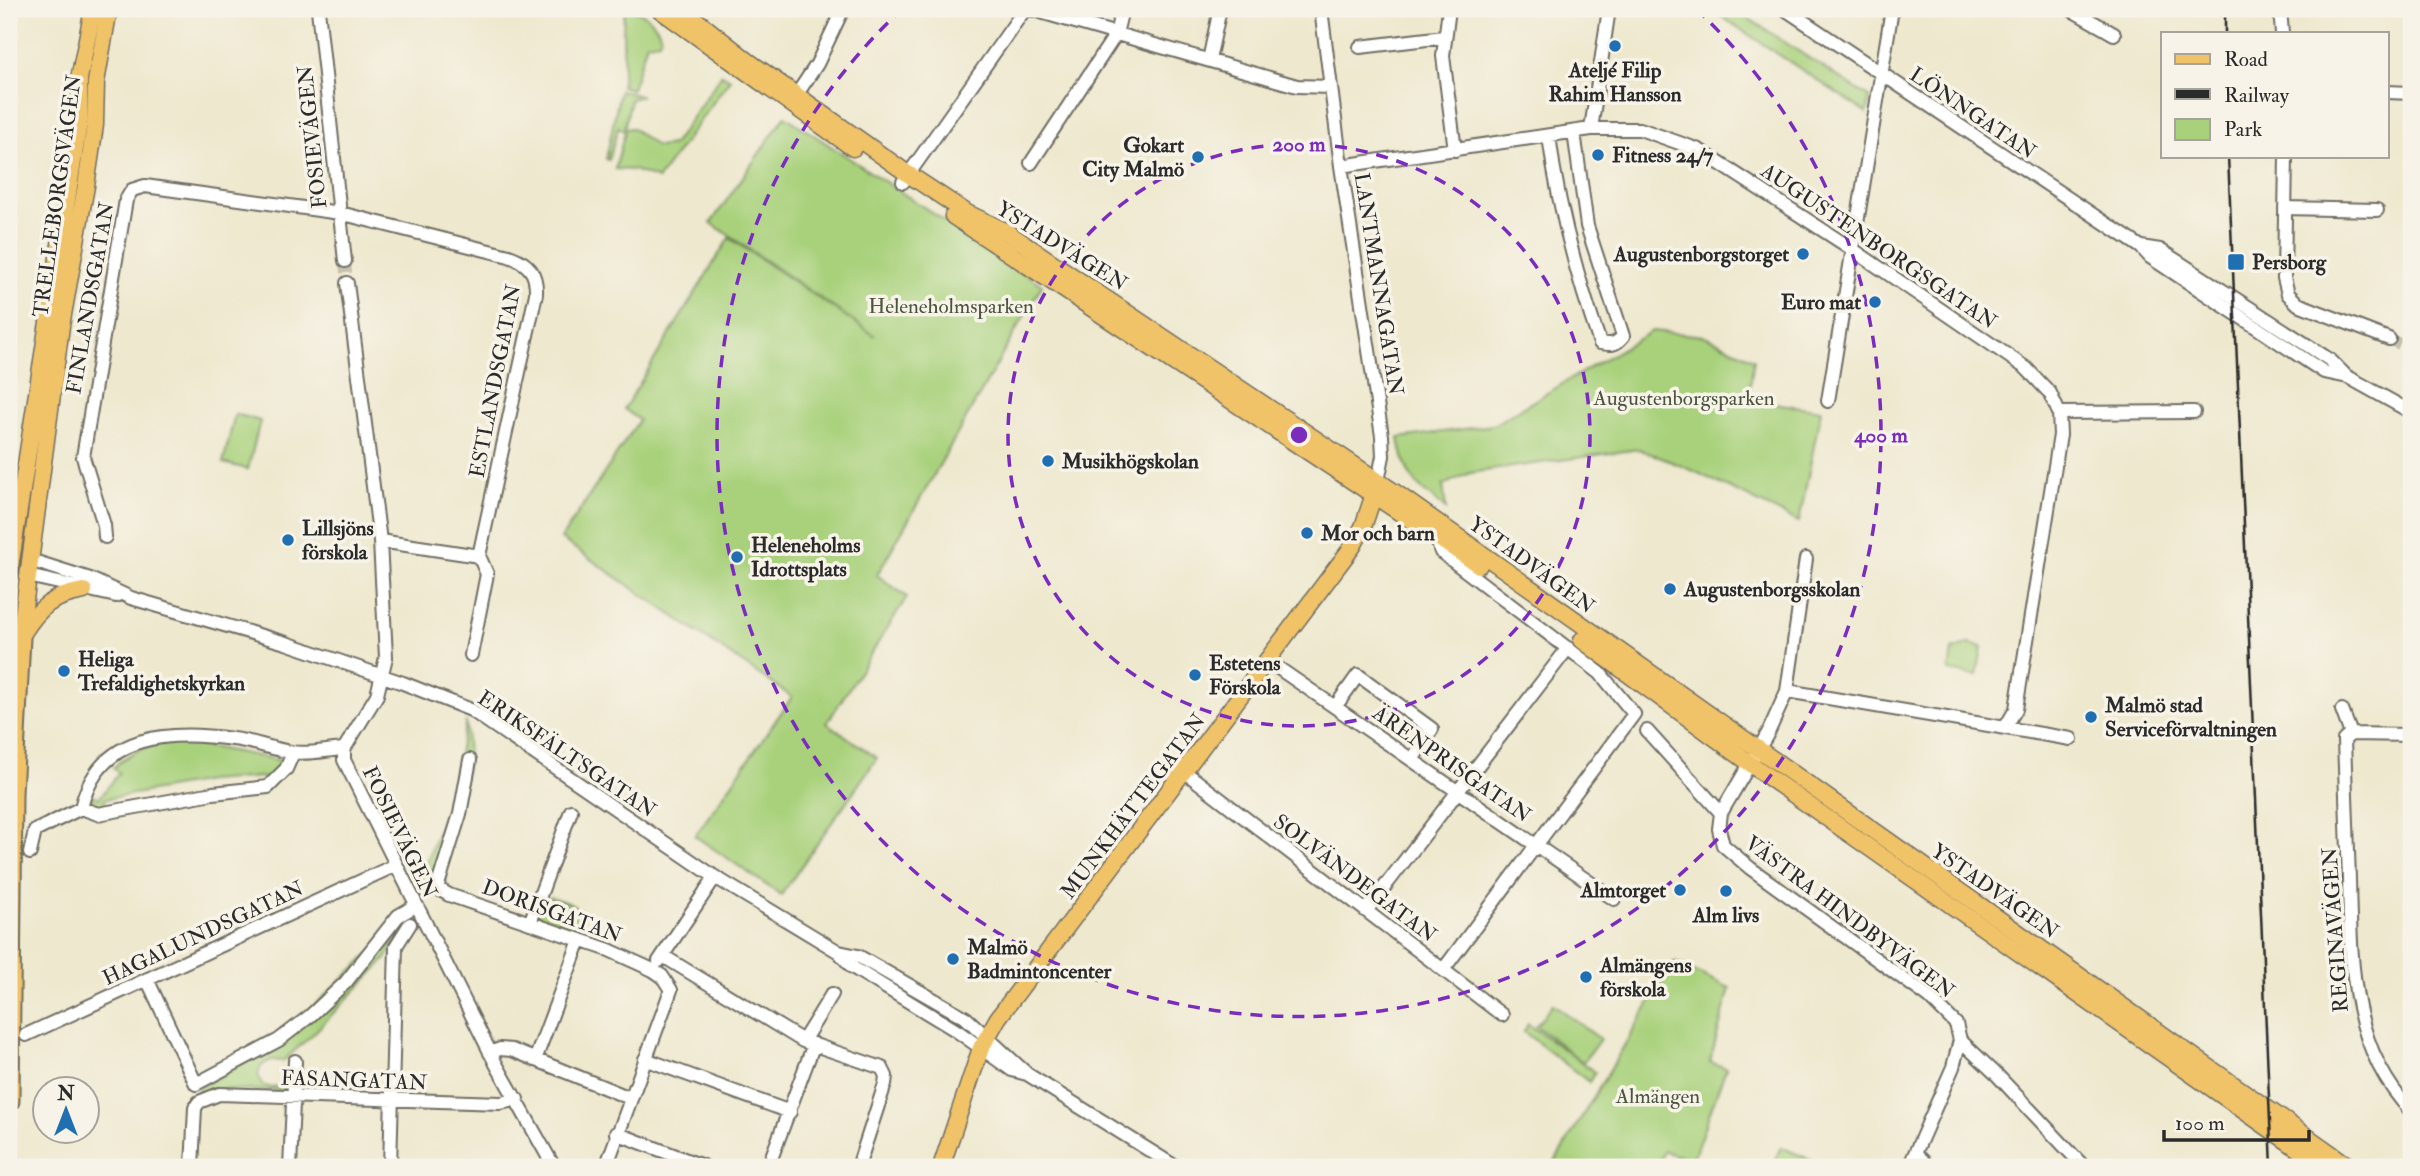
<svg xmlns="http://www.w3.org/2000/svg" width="2420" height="1176" viewBox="0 0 2420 1176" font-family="'IM FELL Double Pica',serif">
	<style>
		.green { fill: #a9d17b; stroke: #6a7e53; stroke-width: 2 }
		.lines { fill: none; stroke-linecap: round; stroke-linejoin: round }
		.minor-tunnel { stroke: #c7c2ad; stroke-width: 12; stroke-dasharray: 12 6; stroke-linecap: butt }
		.minor-casing { stroke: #6f6d64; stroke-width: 16 }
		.major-casing { stroke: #6f6d64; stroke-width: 19 }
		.highway-casing { stroke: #6f6d64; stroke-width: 23 }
		.minor { stroke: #fff; stroke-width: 12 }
		.major { stroke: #f1c369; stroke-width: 16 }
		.highway { stroke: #f1c369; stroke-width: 19 }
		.rail { stroke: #2b2b2b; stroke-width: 2.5 }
		.ring { fill: none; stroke: #7b2cbf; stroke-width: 3.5; stroke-dasharray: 12 9 }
		.poi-dot { fill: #1f6fb2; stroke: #f7f3e8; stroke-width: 2.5 }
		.labels { text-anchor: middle; stroke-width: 7; stroke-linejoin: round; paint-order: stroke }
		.poi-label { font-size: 21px; font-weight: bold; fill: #2b2b2b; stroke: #f7f3e8; text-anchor: start }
		.street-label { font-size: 21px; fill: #2b2b2b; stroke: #f7f3e8 }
		.park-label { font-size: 21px; fill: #4a543f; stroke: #f7f3e8 }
		.centre { fill: #7b2cbf; stroke: #f7f3e8; stroke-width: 3.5 }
		.ring-label { font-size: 21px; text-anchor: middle; font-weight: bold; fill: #7b2cbf; stroke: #f7f3e8; stroke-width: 7; stroke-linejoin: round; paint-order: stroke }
	</style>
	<rect width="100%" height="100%" fill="#f7f3e8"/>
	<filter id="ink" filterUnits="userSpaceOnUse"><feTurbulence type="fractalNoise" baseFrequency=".0143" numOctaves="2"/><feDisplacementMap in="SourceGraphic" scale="14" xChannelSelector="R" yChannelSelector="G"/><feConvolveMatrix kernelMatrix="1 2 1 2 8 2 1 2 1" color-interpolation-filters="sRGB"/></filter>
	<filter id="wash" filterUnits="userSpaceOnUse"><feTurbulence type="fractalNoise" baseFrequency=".00686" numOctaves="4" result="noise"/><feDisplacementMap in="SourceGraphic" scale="28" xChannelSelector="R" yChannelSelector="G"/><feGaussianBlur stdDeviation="1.57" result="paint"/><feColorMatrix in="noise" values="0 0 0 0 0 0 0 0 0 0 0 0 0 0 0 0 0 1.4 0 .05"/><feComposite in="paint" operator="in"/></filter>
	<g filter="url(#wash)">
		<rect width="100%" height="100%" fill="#eee8ce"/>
		<path class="green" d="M625 9C642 9 657 22 661 37L659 41 647 43 632 89 621 86C627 60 620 34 625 9Z
			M1710 9H1734L1870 98 1867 113Z
			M722 74 730 79 658 179 634 170 615 169 625 132 618 127 609 160 606 159 620 90 640 96 631 99 624 129 632 128 657 147 673 145Z
			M785 116 1042 285 877 575 907 597 827 723 877 758 781 895 695 836 792 697 561 539 639 420 624 409 729 238 875 336 711 223Z
			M1652 331 1705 336 1754 359 1748 399 1821 410 1799 522 1694 471 1639 449 1470 473 1443 485 1446 509C1414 483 1406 480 1399 438L1493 425Z
			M235 414 260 421 248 469 223 463Z
			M1969 644 1982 647 1977 676 1949 671 1952 650Z
			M466 721 468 759 457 810 447 807Z
			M164 743H189L284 761 266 783 261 777 208 781 105 799 104 807 95 808 91 804 92 794 99 798 119 773 113 768C129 752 142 747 164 743Z
			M444 813 453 816 454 820 431 882 430 894 421 896 415 885 421 879Z
			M550 897 571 904 583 913 579 934 537 918 541 901Z
			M393 932 391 951 386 959 311 1036 283 1061 271 1060 261 1066 258 1075 262 1085 272 1088 282 1084 286 1091 214 1089 200 1097 198 1088 268 1049Z
			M1674 962 1730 988 1710 1062 1726 1068 1692 1161 1664 1151 1657 1167H1552Z
			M1553 1004 1600 1039 1583 1062 1536 1026Z
			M1528 1024 1595 1072 1589 1082 1524 1032Z
			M1781 1147 1822 1165 1821 1167H1771Z"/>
	</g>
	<g filter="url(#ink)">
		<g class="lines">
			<path class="minor-tunnel" d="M345 261 347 283
				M2389 339 2410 349"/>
			<g class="minor-casing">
				<path id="minor" d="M318 9 345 261
					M1030 9 1297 86 1331 87
					M1321 9 1341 166 1382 436 1383 456 1378 481
					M1449 9 1443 56 1455 150
					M1785 9 2141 247 2150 257 2324 372 2348 377 2411 412
					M2070 9 2114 34
					M2280 9 2282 33
					M1360 47 1444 37
					M1209 60 1220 9
					M2387 92 2411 93
					M793 100 817 64 843 9
					M1591 129 1609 9
					M1549 136C1558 208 1576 274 1600 343 1611 345 1616 345 1623 336L1587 226 1574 132
					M2286 156 2284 278 2288 294 2298 304 2389 339
					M1031 163 1116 34 1122 9
					M1341 166 1591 129H1640L1699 150 1852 249 2026 368 2050 393 2059 413 2060 435 2016 709 2005 728
					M903 182 1025 9
					M2285 208 2377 210
					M2141 247 2160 250 2330 360 2347 377
					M347 283 380 541 386 657 377 695 344 749V760L496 1064 554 1167
					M2410 349 2411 350
					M1828 401 1892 9
					M2059 413 2194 412
					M105 537 104 525 83 457 126 200 132 190 145 186 340 213 509 256C529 263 537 273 536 294L479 556 487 574 471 655
					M1436 537 1441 552 1600 673 1634 714 1443 970
					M380 541 479 556
					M1806 559 1787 691 1768 733 1721 813 1719 829 1723 845 1750 868 1930 998 1956 1024 1960 1040 1998 1076 2084 1167
					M30 560 90 579 131 598 286 643 403 683 471 710 715 877 839 952 858 956 966 1018 1027 1074
					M28 576 116 596
					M1268 661 1614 899
					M1787 691 2071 739
					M1335 707 1358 675 1432 729 1412 760
					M2342 710 2351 734
					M1647 731 1721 813
					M2351 734 2344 740C2346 786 2347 833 2349 879 2351 962 2350 1047 2411 1111
					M2351 734 2411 735
					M470 760 460 814 437 888 449 895 609 950 653 970 662 976 671 990 606 1167
					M1185 772 1502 1015
					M81 808 98 814 213 793 268 787 286 769 293 753
					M30 853 35 831 81 808C99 732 170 730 233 739 253 741 271 749 291 752 307 755 327 750 344 749
					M1366 911 1568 648
					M530 923 571 811
					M839 952 852 967 957 1031 1012 1070 1027 1074 1176 1167
					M663 956 803 1041 882 1068 886 1076 885 1084 858 1167
					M659 961 715 877
					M147 979 196 1084 279 1040 310 1016 346 982 398 916 415 906
					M26 1035 396 865
					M803 1041 832 994
					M490 1053 500 1049 512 1050 630 1098
					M645 1059 790 1112
					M535 1060 580 940
					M616 1133 705 1167
					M1915 1153 1929 1167
					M192 1167 195 1108 199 1102 219 1094 501 1103 517 1099
					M290 1167 295 1061
					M390 1167 396 946 410 924
					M768 1167 814 1044
					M1909 1167 1953 1067 1960 1040"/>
			</g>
			<g class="major-casing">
				<path id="major" d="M659 9 853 148
					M682 9 748 61 908 174 967 213 1005 231 1400 496 2350 1167
					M953 216 1479 565
					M9 574 79 122V79L93 9
					M23 633C40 606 53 596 84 591
					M20 638 61 326 86 186 95 125 96 82 109 9
					M1582 640 1770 778 2324 1167
					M941 1167 981 1048 998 1018 1353 546 1363 527 1377 485"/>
			</g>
			<g class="highway-casing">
				<path id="highway" d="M9 1101 12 794 20 638"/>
			</g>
			<use href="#minor" class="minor"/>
			<use href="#major" class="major"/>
			<use href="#highway" class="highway"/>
			<path class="rail" d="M2225 9V33
				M2228 156 2272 1167"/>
		</g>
	</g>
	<g class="ring">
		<circle cx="1299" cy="435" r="291"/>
		<path d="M1696 9A582 582 0 1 1 902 9"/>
	</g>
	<g class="poi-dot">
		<circle cx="1615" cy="46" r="7"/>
		<circle cx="1598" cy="155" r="7"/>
		<circle cx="1198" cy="157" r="7"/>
		<circle cx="1803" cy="254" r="7"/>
		<rect x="2227" y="253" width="18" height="18" rx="3.5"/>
		<circle cx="1875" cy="302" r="7"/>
		<circle cx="1048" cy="461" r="7"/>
		<circle cx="1307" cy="533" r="7"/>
		<circle cx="288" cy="540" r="7"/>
		<circle cx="737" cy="557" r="7"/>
		<circle cx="1670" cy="589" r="7"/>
		<circle cx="64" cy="671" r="7"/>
		<circle cx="1195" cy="675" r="7"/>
		<circle cx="2091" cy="717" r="7"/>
		<circle cx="1680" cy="890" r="7"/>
		<circle cx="1726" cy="891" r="7"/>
		<circle cx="953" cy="959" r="7"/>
		<circle cx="1586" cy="977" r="7"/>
	</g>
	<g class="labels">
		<g class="poi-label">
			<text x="1615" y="77" text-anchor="middle">Ateljé Filip<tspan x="1615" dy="24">Rahim Hansson</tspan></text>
			<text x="1184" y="152" text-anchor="end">Gokart<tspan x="1184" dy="24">City Malmö</tspan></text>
			<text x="1612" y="162">Fitness 24/7</text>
			<text x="1789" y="261" text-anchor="end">Augustenborgstorget</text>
			<text x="2252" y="269">Persborg</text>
			<text x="1861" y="309" text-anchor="end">Euro mat</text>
			<text x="1062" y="468">Musikhögskolan</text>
			<text x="302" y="535">Lillsjöns<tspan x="302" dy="24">förskola</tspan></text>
			<text x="1321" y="540">Mor och barn</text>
			<text x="751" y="552">Heleneholms<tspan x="751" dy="24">Idrottsplats</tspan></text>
			<text x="1684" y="596">Augustenborgsskolan</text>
			<text x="78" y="666">Heliga<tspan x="78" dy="24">Trefaldighetskyrkan</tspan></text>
			<text x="1209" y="670">Estetens<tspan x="1209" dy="24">Förskola</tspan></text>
			<text x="2105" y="712">Malmö stad<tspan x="2105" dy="24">Serviceförvaltningen</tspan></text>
			<text x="1666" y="897" text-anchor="end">Almtorget</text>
			<text x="1726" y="922" text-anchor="middle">Alm livs</text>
			<text x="967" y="954">Malmö<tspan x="967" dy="24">Badmintoncenter</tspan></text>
			<text x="1600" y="972">Almängens<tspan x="1600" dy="24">förskola</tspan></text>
		</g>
		<g class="street-label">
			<text transform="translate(1973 113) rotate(34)" y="7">LÖNNGATAN</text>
			<text transform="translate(312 137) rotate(-96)" y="7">FOSIEVÄGEN</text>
			<text transform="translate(57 196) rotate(-82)" y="7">TRELLEBORGSVÄGEN</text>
			<text transform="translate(1062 246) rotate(32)" y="7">YSTADVÄGEN</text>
			<text transform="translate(1879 246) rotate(34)" y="7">AUGUSTENBORGSGATAN</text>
			<text transform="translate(1379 284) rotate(81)" y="7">LANTMANNAGATAN</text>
			<text transform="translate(90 298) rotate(-80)" y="7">FINLANDSGATAN</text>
			<text transform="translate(495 381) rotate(-79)" y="7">ESTLANDSGATAN</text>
			<text transform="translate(1532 565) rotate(36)" y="7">YSTADVÄGEN</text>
			<text transform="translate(567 754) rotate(34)" y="7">ERIKSFÄLTSGATAN</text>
			<text transform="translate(1452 764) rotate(35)" y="7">ÄRENPRISGATAN</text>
			<text transform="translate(1133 806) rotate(-53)" y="7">MUNKHÄTTEGATAN</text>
			<text transform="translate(400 832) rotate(64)" y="7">FOSIEVÄGEN</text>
			<text transform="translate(1355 878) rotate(37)" y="7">SOLVÄNDEGATAN</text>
			<text transform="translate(1995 891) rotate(35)" y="7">YSTADVÄGEN</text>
			<text transform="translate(552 911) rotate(20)" y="7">DORISGATAN</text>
			<text transform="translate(1850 917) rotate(37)" y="7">VÄSTRA HINDBYVÄGEN</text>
			<text transform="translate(2335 930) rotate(-94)" y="7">REGINAVÄGEN</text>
			<text transform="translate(203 933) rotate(-25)" y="7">HAGALUNDSGATAN</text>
			<text transform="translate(354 1080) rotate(2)" y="7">FASANGATAN</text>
		</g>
		<g class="park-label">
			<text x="951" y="313">Heleneholmsparken</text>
			<text x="1684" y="405">Augustenborgsparken</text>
			<text x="1658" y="1103">Almängen</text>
		</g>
	</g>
	<circle cx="1299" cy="435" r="10" class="centre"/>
	<g class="ring-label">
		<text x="1299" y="151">200 m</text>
		<text x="1881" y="442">400 m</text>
	</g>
	<rect width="2420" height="1176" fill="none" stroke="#f7f3e8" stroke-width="35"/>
	<rect x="2161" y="32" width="228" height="126" fill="#f7f3e8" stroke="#a5a39c" stroke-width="2"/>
	<rect x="2175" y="54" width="35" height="10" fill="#f1c369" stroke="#a5a39c" stroke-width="2"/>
	<text x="2224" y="66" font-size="21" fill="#2b2b2b">Road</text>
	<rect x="2175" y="89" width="35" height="10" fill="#2b2b2b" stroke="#a5a39c" stroke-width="2"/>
	<text x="2224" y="102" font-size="21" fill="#2b2b2b">Railway</text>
	<rect x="2175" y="119" width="35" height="21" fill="#a9d17b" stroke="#a5a39c" stroke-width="2"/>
	<text x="2224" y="136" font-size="21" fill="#2b2b2b">Park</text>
	<g transform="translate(66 1110)"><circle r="33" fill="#f7f3e8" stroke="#a5a39c" stroke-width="2"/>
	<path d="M0-5L12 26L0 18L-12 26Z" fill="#1f6fb2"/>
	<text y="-10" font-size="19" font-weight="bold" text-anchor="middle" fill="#2b2b2b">N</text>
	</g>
	<path d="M2164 1130v10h145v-10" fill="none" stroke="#2b2b2b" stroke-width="3.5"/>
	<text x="2175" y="1130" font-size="21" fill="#2b2b2b" stroke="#f7f3e8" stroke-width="5" paint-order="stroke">100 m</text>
</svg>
